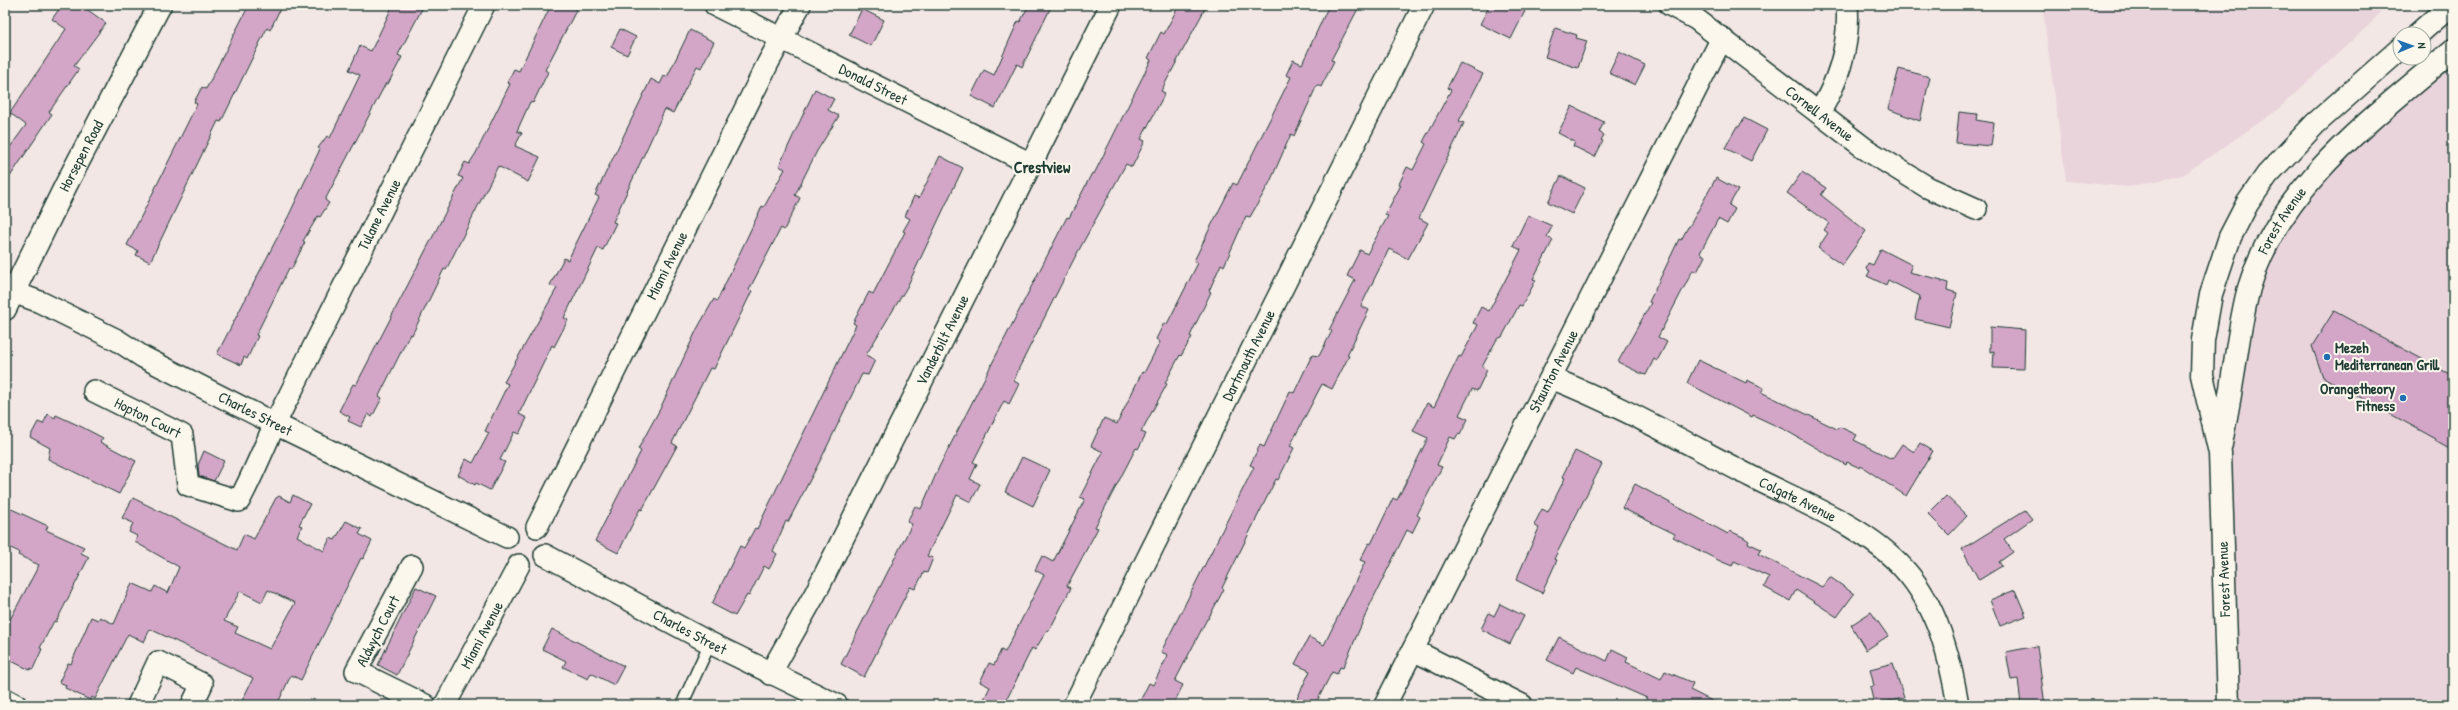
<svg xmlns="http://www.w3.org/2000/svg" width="2458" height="710" viewBox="0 0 2458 710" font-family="'Patrick Hand',sans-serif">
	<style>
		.built { fill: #e9d4dc }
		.building { fill: #d3a6c8; stroke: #1f3d34; fill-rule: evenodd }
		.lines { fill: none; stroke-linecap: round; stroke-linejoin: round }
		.service-casing { stroke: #1f3d34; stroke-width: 14 }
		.minor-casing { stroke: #1f3d34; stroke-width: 24 }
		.tertiary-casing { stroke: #1f3d34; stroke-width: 25 }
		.secondary-casing { stroke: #1f3d34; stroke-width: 25 }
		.service { stroke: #fbf7ec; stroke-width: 11 }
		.minor { stroke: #fbf7ec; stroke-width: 21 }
		.tertiary { stroke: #fbf7ec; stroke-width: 22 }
		.secondary { stroke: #fbf7ec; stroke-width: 22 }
		.poi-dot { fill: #1f6fb2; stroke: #fbf7ec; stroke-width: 1.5 }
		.labels { text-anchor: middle; stroke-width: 4; stroke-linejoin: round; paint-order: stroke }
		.street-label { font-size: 15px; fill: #1f3d34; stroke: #fbf7ec }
		.poi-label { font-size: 15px; font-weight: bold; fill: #1f3d34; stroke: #fbf7ec; text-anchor: start }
		.neighbourhood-label { font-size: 16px; font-weight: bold; fill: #1f3d34; stroke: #fbf7ec }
	</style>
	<rect width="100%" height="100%" fill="#f3e7e5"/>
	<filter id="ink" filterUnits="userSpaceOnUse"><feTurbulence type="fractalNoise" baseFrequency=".025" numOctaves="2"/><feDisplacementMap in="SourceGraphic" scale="8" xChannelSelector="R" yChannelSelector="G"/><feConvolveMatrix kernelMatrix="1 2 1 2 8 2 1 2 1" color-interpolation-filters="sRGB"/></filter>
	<g filter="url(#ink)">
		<path class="built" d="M2042 5H2386L2370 24 2276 111 2183 175 2128 187 2066 181Z
			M2453 50V705H2228L2220 453 2234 374 2279 222Z"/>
		<path class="building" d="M62 5H81L106 23 74 66 79 69 49 112 52 114 5 184V154L26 125 10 113 66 29 52 19Z
			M249 5H282L270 30 267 28 221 122 218 121 150 262 136 255 138 251 127 245 197 104 194 102 202 87 206 89Z
			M393 5H424L398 55 402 57 388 84 386 83 325 200 329 203 320 217 318 216 303 241 305 242 291 270 289 268 256 335 258 336 247 359 244 357 241 365 217 354 289 215 320 149 318 148 327 136 330 138 360 75 349 70 360 46 371 51Z
			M551 5H579L545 70 548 72 533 103 530 102 517 131 522 133 515 146 540 157 528 182 498 166 446 270 444 269 412 335 410 334 379 396 382 398 372 417 368 414 361 427 348 421 350 417 339 411 353 384 356 385 444 215 463 178 458 176 465 162 469 164 476 153 510 84 507 83 514 69 519 71Z
			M1029 5H1052L1022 67 1017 64 995 108 971 96 984 70 994 75 1018 21 1020 22Z
			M1179 5H1207L1161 91 1165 93 1141 139 1145 141 1132 167 1126 164 1074 259 1019 368 1014 381 1019 384 1009 404 1004 401 973 462 977 464 970 479 980 484 971 502 957 495 927 556 933 558 927 573 924 572 915 589 910 587 864 677 841 664 912 524 907 522 915 506 921 509 939 467 1067 217 1069 218 1092 173 1094 174 1151 60 1148 58 1161 32 1164 34Z
			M1329 5H1360L1331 60 1334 61 1321 87 1317 85 1294 136 1291 134 1270 182 1250 217 1246 216 1224 266 1221 264 1209 291 1211 292 1190 336 1192 337 1181 356 1180 355 1165 383 1167 384 1141 432 1146 434 1138 449 1136 448 1095 527 1098 528 1067 586 1071 588 1049 631 1047 630 1035 650 1032 648 1004 705H981L990 687 980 682 989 663 994 665 1001 650 1005 652 1028 607 1044 575 1035 570 1042 556 1053 562 1085 499 1080 497 1103 452 1091 446 1104 418 1117 424 1142 372 1144 373 1160 342 1156 339 1164 323 1167 324 1198 263 1194 261 1209 230 1233 183 1237 185 1291 77 1286 75 1293 60 1302 64Z
			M1490 5H1514L1525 11 1511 39 1480 24Z
			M862 9 884 20 871 46 849 35Z
			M1555 28 1577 35 1576 38 1587 41 1578 68 1545 57Z
			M620 29 636 37 627 55 611 47Z
			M690 30 714 42 701 68 697 66 673 113 665 109 613 222 616 223 603 250 598 248 564 318 568 320 554 347 552 345 519 414 527 418 519 434 514 432 500 460 505 462 490 490 476 483 475 485 458 475 466 459 473 463 489 433 485 431 508 384 504 382 557 288 550 285 564 258 568 260 599 197 595 195 651 79 660 84 664 76 667 77Z
			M1619 52 1645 65 1635 85 1609 73Z
			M1460 63 1483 74 1459 121 1464 123 1419 218 1428 223 1408 259 1389 249 1361 306 1369 310 1347 355 1349 356 1332 389 1322 384 1290 446 1294 448 1278 480 1276 479 1222 588 1224 589 1208 619H1207L1175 681 1183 685 1173 705H1138L1149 683 1153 685 1168 655 1161 652 1254 467 1250 465 1260 445 1264 447 1290 391 1294 393 1312 355 1319 356 1332 331 1329 330 1355 280 1347 276 1360 250 1367 254 1388 216 1385 215 1401 185 1399 184 1407 167 1413 170 1426 144 1423 142 1451 90 1447 88Z
			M1899 69 1930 77 1920 121 1888 109Z
			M815 89 834 99 828 110 839 116 817 151 795 195 800 198 784 230 781 228 749 290 752 291 714 369 710 368 672 443 677 446 642 510 640 509 618 553 595 541 641 451 638 449 660 409 697 329 714 299 717 301 762 206 764 207 785 169 779 166Z
			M1572 106 1604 122 1599 132 1604 135 1601 140 1603 141 1595 157 1573 146 1575 142 1558 133Z
			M1959 112 1977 114 1976 120 1994 123 1991 146 1956 143Z
			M1744 118 1767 130 1751 161 1725 148 1737 126 1739 127Z
			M940 156 963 168 907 287 866 355 875 360 868 375 862 374 822 457 788 522 786 521 773 551 777 554 769 569 764 566 749 596 747 595 735 616 712 604 740 546 744 548 755 528 757 529 856 325 853 323 869 292 873 294 905 232 903 231 910 219 905 216 914 196 919 198Z
			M1802 172 1826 188 1821 195 1866 231 1842 265 1818 248 1828 233 1824 230 1829 223 1787 193Z
			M1561 176 1585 188 1572 214 1548 202Z
			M1716 178 1738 190 1729 205 1735 209 1727 224 1718 219 1700 253 1705 256 1697 272 1693 270 1658 337 1667 342 1657 361 1654 359 1646 375 1642 374 1618 362 1651 303 1649 302 1679 239 1681 240 1688 227H1689Z
			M1528 215 1552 226 1547 237 1553 240 1533 279 1536 280 1522 306 1519 305 1502 337 1497 339 1482 367 1487 370 1477 391 1472 389 1459 415 1468 419 1460 435 1458 434 1455 439 1450 437 1437 465 1442 467 1417 515 1420 517 1412 533 1407 530 1369 607 1343 668 1340 667 1337 674 1332 672 1315 705H1294L1310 671 1295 664 1309 637 1324 645 1365 562 1360 560 1369 543 1371 544 1393 498 1397 500 1428 438 1413 431 1427 403 1434 407 1459 356 1461 357 1478 325 1473 323 1481 307 1489 311 1521 250 1513 246Z
			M1881 249 1912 265 1909 272 1942 280 1941 281 1948 283 1947 290 1957 293 1949 327 1915 319 1920 296 1888 280 1886 285 1867 276 1870 271 1866 269 1868 263 1873 265Z
			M2334 311 2453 376V451L2435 441 2436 439 2323 377 2312 346Z
			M1990 327 2025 330 2024 369 1993 368 1994 351 1990 352Z
			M1698 360 1746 383 1747 380 1764 388 1761 392 1837 429 1840 427 1857 435 1854 440 1892 459 1902 444 1914 452 1920 443 1933 451 1906 496 1861 466 1860 468 1847 462 1846 465 1785 430 1753 415 1752 417 1687 383Z
			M48 414 55 418 56 415 82 427 103 438 100 442 136 461 119 494 48 459 50 448 30 437 38 422 43 424Z
			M204 451 224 461 214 481 199 476 198 465Z
			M1575 451 1602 464 1554 559 1557 560 1542 593 1516 580 1539 528 1534 525 1542 509 1548 512 1565 478 1562 477Z
			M1022 457 1050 470 1033 506 1005 492Z
			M1635 484 1728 534 1730 531 1743 537 1749 541 1748 543 1761 549 1758 554 1822 587 1830 577 1854 594 1837 617 1796 590 1790 601 1764 587 1769 577 1734 561 1732 566 1720 561 1673 537 1675 534 1622 508Z
			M293 495 310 504 299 525 302 526 297 536 324 551 330 538 335 540 346 521 362 529 359 534 372 541 363 559 361 558 301 680 291 675 277 705H240L253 678 150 629 144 642 128 634 95 699 92 697 90 700 65 688 66 685 59 682 68 663 71 664 91 617 98 620 100 617 114 624 132 583 152 592 155 586 168 593 179 567 135 542 137 536 129 532 133 523 122 518 133 498 237 550 244 534 254 539 276 498 279 496 290 502ZM268 590 295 603 270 649 235 633 238 627 224 621 240 591 262 602Z
			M1946 496 1967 516 1949 535 1928 514Z
			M5 506 48 526 46 530 84 547 81 553 89 557 56 622 54 621 40 648 42 649 33 669 31 668 30 670 5 658V629L39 565 18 555 19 552 5 545Z
			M2025 510 2032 519 2004 539 2013 552 1999 562 2002 566 1979 580 1962 549Z
			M416 587 436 596 397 675 378 665Z
			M2015 590 2026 616 2000 626 1990 600Z
			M1500 604 1524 616 1510 644 1481 629 1489 613 1494 616Z
			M1871 612 1888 636 1866 650 1851 625Z
			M552 629 624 666 614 685 591 673 588 679 563 667 566 661 542 649Z
			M1559 637 1607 661 1612 649 1628 657 1626 662 1661 679 1665 671 1693 683 1690 690 1720 705H1643L1647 698 1576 667 1573 673 1547 660Z
			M2037 646 2045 705H2021L2018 679 2011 680 2006 652Z
			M1893 663 1904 698 1874 704 1870 687 1874 686 1870 669Z"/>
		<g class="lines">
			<g class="service-casing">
				<path id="service" d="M684 700 710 643"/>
			</g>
			<g class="minor-casing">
				<g id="minor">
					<path id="s1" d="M715 5 1031 164"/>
					<path id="s2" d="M1670 5 1696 19 1867 150 1927 187 1976 209"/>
					<path d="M1819 113C1839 80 1850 44 1847 5"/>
					<path id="s3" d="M5 289 40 302 117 340 143 357 273 423 507 537"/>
					<path id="s4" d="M1551 378C1620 405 1686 443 1752 477 1801 502 1867 527 1904 569 1937 605 1950 657 1958 705"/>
					<path id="s5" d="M94 391 182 435 188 485 239 501C258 466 270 430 289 396L484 5"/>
					<path id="s6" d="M537 527 768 63 800 5"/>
					<path id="s7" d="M545 555 710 643 837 705"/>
					<path d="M412 566 356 671 425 705"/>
					<path d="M1413 650 1522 705"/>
					<path id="s8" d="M770 674 815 594 1111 5"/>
					<path d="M5 699 16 705"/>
					<path d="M138 705 158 662 202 684 192 705"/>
					<path id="s9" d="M445 705 519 565"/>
					<path id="s10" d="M1074 705 1424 5"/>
					<path id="s11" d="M1385 705 1722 38"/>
				</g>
			</g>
			<g class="tertiary-casing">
				<g id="tertiary">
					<path id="s12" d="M5 309 66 185 160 5"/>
				</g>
			</g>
			<g class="secondary-casing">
				<g id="secondary">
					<path d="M2418 34 2451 5"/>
					<path id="s13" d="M2221 444C2225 421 2230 398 2233 375 2238 346 2241 317 2249 288 2280 184 2374 118 2453 50"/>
					<path d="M2228 705 2220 453 2202 375 2203 340 2211 294 2230 237 2247 204 2267 175 2315 124 2400 49"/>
				</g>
			</g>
			<use href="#service" class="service"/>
			<use href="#minor" class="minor"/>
			<use href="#tertiary" class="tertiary"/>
			<use href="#secondary" class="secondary"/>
		</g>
	</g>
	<g class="poi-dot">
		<circle cx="2327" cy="357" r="4"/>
		<circle cx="2403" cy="398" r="4"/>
	</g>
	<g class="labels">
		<g class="street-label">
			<text dy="5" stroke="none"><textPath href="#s1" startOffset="177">Donald Street</textPath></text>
			<text dy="5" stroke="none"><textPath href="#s2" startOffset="185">Cornell Avenue</textPath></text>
			<text dy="5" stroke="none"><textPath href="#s12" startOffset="171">Horsepen Road</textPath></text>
			<text dy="5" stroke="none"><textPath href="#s5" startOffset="521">Tulane Avenue</textPath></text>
			<text dy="5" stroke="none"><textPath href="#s13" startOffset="234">Forest Avenue</textPath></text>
			<text dy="5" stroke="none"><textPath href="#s6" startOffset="292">Miami Avenue</textPath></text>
			<text dy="5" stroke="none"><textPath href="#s8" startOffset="376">Vanderbilt Avenue</textPath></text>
			<text dy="5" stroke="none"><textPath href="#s10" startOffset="391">Dartmouth Avenue</textPath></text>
			<text dy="5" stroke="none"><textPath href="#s11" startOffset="374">Staunton Avenue</textPath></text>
			<text dy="5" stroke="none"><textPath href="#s3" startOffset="280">Charles Street</textPath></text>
			<text dy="5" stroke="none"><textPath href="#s5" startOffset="60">Hopton Court</textPath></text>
			<text dy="5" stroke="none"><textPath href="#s4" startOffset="275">Colgate Avenue</textPath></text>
			<text transform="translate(2224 579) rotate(-92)" y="5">Forest Avenue</text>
			<text transform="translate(378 631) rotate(-63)" y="5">Aldwych Court</text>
			<text dy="5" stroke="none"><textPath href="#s7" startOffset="164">Charles Street</textPath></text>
			<text dy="5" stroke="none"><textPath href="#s9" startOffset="79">Miami Avenue</textPath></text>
		</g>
		<g class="poi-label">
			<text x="2335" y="353">Mezeh<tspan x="2335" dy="17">Mediterranean Grill</tspan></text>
			<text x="2395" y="394" text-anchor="end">Orangetheory<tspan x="2395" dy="17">Fitness</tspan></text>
		</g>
		<g class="neighbourhood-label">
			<text x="1042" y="173">Crestview</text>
		</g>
	</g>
	<rect width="2458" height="710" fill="none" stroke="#fbf7ec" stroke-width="20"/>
	<rect x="10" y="10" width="2438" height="690" fill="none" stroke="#1f3d34" stroke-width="1.5" filter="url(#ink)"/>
	<g transform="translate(2412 46) rotate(88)"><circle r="19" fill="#fbf7ec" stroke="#a3ada2"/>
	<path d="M0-3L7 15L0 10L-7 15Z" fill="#1f6fb2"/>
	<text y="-6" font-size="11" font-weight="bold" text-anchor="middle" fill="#1f3d34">N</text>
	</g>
</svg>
